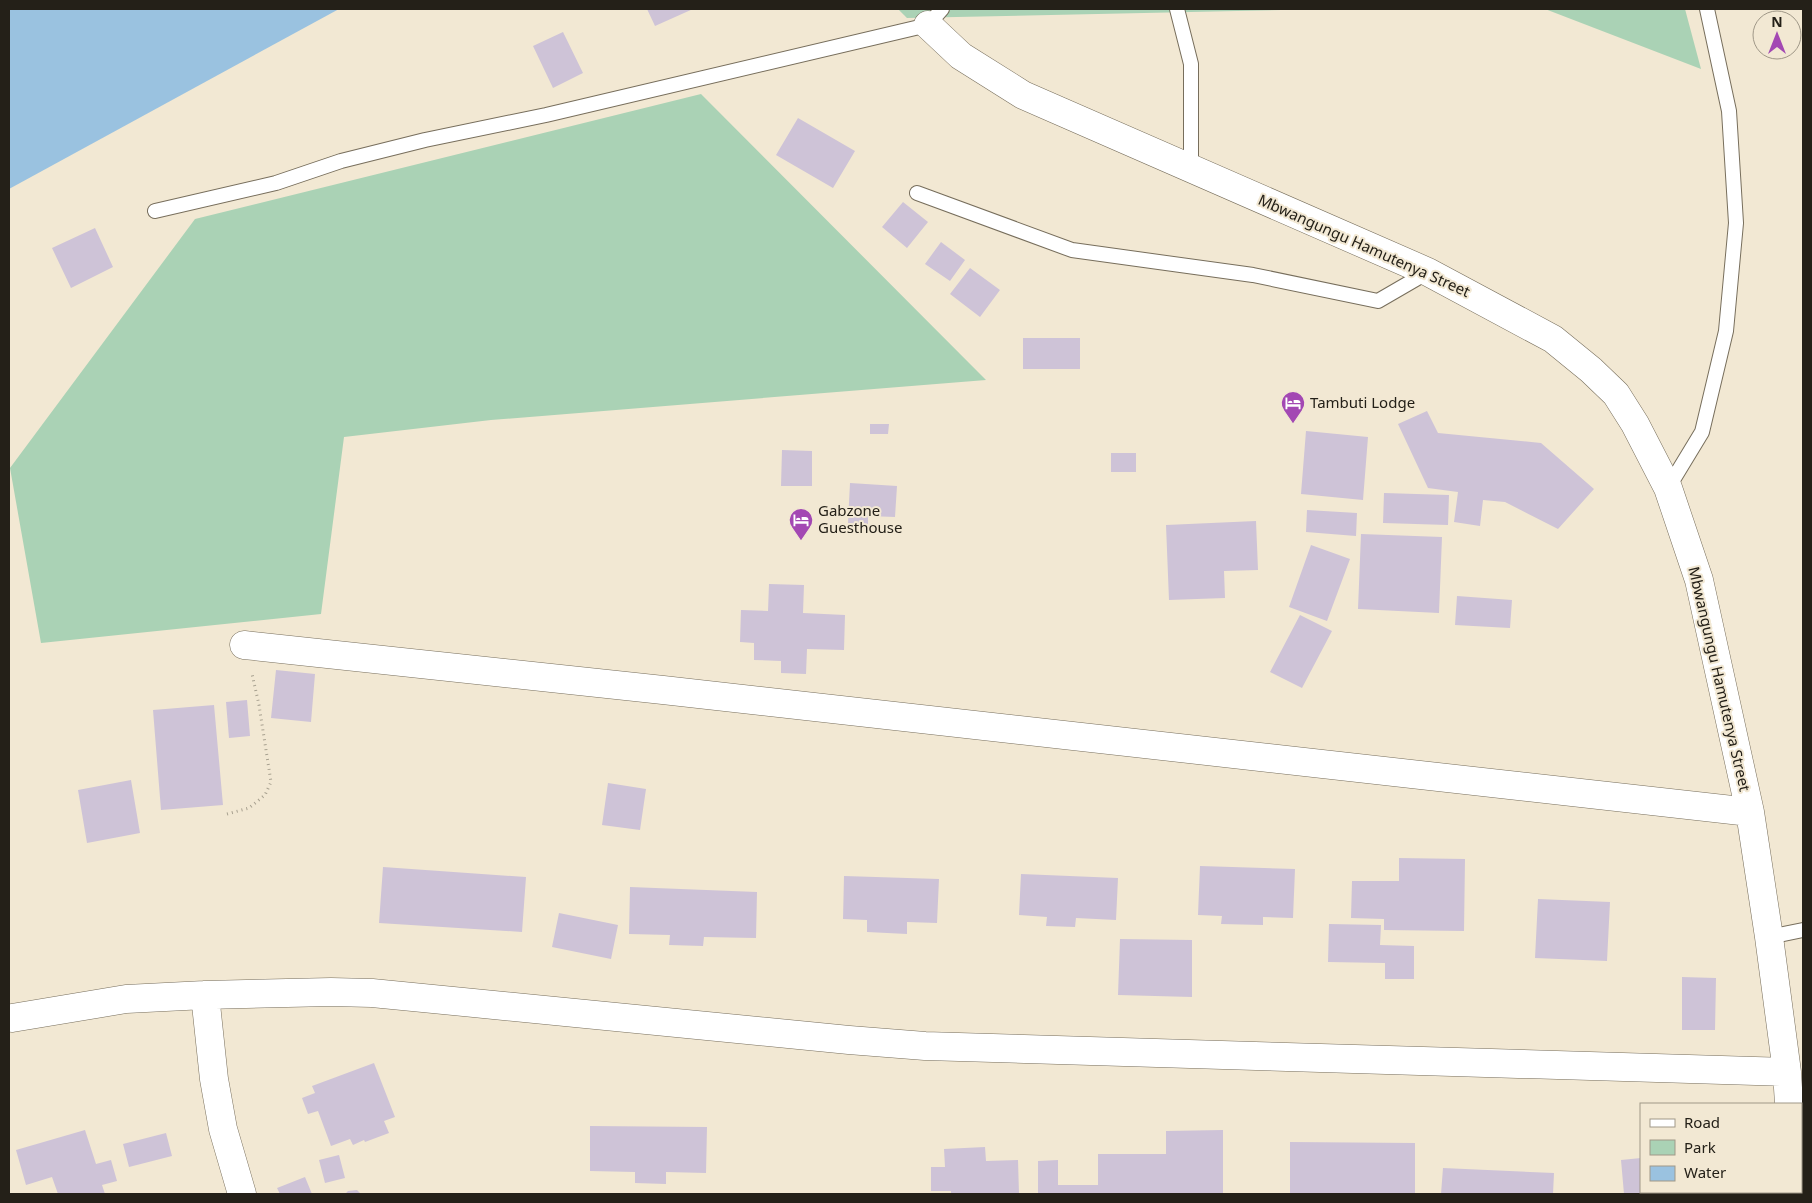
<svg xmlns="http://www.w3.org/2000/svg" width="1812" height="1203" viewBox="0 0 1812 1203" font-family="'Noto Sans',sans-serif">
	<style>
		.green { fill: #aad2b5 }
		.water { fill: #9ac2e0 }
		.building { fill: #cec3d7 }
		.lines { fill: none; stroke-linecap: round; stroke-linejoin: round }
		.service-casing { stroke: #776e5c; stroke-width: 16 }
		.minor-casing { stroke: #776e5c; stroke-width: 29 }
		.path { stroke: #a8a190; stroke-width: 3; stroke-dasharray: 1 4; stroke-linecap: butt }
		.service { stroke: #fff; stroke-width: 14 }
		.minor { stroke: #fff; stroke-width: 28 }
		.labels { text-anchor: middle; stroke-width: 4; stroke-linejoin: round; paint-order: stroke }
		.street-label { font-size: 15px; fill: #242018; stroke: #f2e8d3 }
		.poi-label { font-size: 15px; fill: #242018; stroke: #f2e8d3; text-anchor: start }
	</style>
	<rect width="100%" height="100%" fill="#f2e8d3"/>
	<path class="green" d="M898 9H1328L907 18Z
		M1545 9H1685L1701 69Z
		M701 94 986 380 491 420 344 437 321 614 41 643 10 468 195 219Z"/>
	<path class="water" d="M9 9H339L9 189Z"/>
	<path class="building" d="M647 9H693L655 26Z
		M563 32 583 73 553 88 533 46Z
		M798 118 855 151 833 188 776 155Z
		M903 202 928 222 907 248 882 227Z
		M95 228 113 267 71 288 52 248Z
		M941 242 965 260 950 281 925 264Z
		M970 268 1000 290 980 317 950 294Z
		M1023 338H1080V369H1023Z
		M1427 411 1438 433 1541 443 1594 489 1558 529 1505 502 1483 500 1480 526 1454 522 1458 492 1428 488 1398 424Z
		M870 424H889L888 434H870Z
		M1306 431 1368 437 1363 500 1301 494Z
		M782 450 812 451V486H781Z
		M1111 453H1136V472H1111Z
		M850 483 897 486 895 517 868 516V525L848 523Z
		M1384 493 1449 495 1448 525 1383 523Z
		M1307 510 1357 513 1356 536 1306 532Z
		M1256 521 1258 570 1224 571 1225 598 1169 600 1166 525Z
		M1361 534 1442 537 1439 613 1358 609Z
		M1311 545 1350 559 1327 621 1289 607Z
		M769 584 804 585 803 613 845 615 844 650 807 649 806 674 781 673V661L754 660V643L740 642 741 610 768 611Z
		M1457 596 1512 600 1510 628 1455 625Z
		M1300 615 1332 631 1302 688 1270 672Z
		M276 670 315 674 311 722 271 718Z
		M247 700 250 736 229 738 226 702Z
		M214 705 223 805 161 810 153 710Z
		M131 780 140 833 87 843 78 790Z
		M608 783 646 789 640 830 602 825Z
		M1399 858 1465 859 1464 931 1384 930V919L1351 918 1352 881H1399Z
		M1200 866 1295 869 1293 918 1263 917V925L1221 924 1222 916 1198 915Z
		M383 867 526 877 522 932 379 923Z
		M1021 874 1118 878 1116 920 1076 918 1075 927 1046 926 1047 917 1019 915Z
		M844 876 939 879 937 923 907 922V934L867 932V920L843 919Z
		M630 887 757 892 756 938 704 937 703 946 669 945 670 935 629 934Z
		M1538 899 1610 902 1607 961 1535 958Z
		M559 913 618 925 611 959 552 947Z
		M1329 924 1381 925 1380 945 1414 946V979H1385V963L1328 962Z
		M1120 939 1192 940V997L1118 995Z
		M1682 977 1716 978 1715 1030H1682Z
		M374 1063 395 1117 384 1121 389 1133 365 1142 364 1140 353 1145 350 1139 331 1146 318 1111 308 1114 302 1098 315 1093 312 1086Z
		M590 1126 707 1127 706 1173 666 1172V1184L635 1183V1172L590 1171Z
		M85 1130 96 1164 111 1160 117 1181 102 1185 105 1194H58L52 1177 26 1185 16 1150Z
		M1223 1130V1194H1038V1161L1058 1160V1185H1098V1154H1166V1131Z
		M166 1133 172 1156 129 1167 123 1144Z
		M1290 1142 1415 1143V1194H1290Z
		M985 1147 986 1161 1018 1160 1019 1194H951V1191H931V1167H945L944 1149Z
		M339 1155 345 1178 325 1183 319 1160Z
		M1641 1158V1192H1685V1194H1624L1621 1160Z
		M1443 1168 1554 1173 1553 1194H1441Z
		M305 1177 312 1194H280L277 1188Z
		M357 1190 361 1194H345L348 1191Z"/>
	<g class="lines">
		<g class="service-casing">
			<path id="service" d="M1177 9 1191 64V168
				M917 193 1072 250 1253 275 1378 301 1428 272
				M155 211 276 183 341 161 425 140 546 115 928 25 942 9
				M1668 488 1702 432 1726 331 1736 223 1729 111 1707 9
				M1769 937 1803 930"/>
		</g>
		<g class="minor-casing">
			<path id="minor" d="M928 25 961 56 1023 95 1428 272 1553 339 1591 370 1616 394 1635 424 1668 488 1699 580 1750 812 1769 937 1787 1072 1789 1104
				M244 645 663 690 1750 812
				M205 995 214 1079 223 1129 242 1194
				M12 1018 126 999 205 995 331 992 372 993 849 1040 925 1046 1787 1072
				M1796 1192V1194"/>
		</g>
		<path class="path" d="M227 814 249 808 265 795 271 782 259 705 252 674"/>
		<use href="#service" class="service"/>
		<use href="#minor" class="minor"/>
	</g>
	<defs>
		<g id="hotel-pin" transform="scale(1.25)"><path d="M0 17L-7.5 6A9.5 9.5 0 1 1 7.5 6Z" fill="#a348b3" stroke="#f2e8d3"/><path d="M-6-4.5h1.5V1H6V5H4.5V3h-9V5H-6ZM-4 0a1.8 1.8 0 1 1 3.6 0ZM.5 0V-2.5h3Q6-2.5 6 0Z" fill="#fff"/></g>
	</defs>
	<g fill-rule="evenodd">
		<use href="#hotel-pin" x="1293" y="403"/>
		<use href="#hotel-pin" x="801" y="520"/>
	</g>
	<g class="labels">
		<g class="street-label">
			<text transform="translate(1364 246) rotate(24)" y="5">Mbwangungu Hamutenya Street</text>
			<text transform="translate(1719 679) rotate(77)" y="5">Mbwangungu Hamutenya Street</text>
		</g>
		<g class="poi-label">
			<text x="1310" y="408">Tambuti Lodge</text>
			<text x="818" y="516">Gabzone<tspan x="818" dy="17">Guesthouse</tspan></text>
		</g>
	</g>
	<rect width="1812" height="1203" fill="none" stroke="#242018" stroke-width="20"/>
	<rect x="1640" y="1103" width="162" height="90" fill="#f2e8d3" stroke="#a09888"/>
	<rect x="1650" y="1119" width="25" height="8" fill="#ffffff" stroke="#a09888"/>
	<text x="1684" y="1128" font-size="15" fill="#242018">Road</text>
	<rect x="1650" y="1140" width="25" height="15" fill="#aad2b5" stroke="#a09888"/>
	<text x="1684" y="1153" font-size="15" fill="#242018">Park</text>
	<rect x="1650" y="1166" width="25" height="15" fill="#9ac2e0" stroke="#a09888"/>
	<text x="1684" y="1178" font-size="15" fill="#242018">Water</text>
	<g transform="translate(1777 35)"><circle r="24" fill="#f2e8d3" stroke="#a09888"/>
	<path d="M0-4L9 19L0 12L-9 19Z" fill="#a348b3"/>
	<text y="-8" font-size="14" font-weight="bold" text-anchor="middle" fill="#242018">N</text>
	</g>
</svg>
